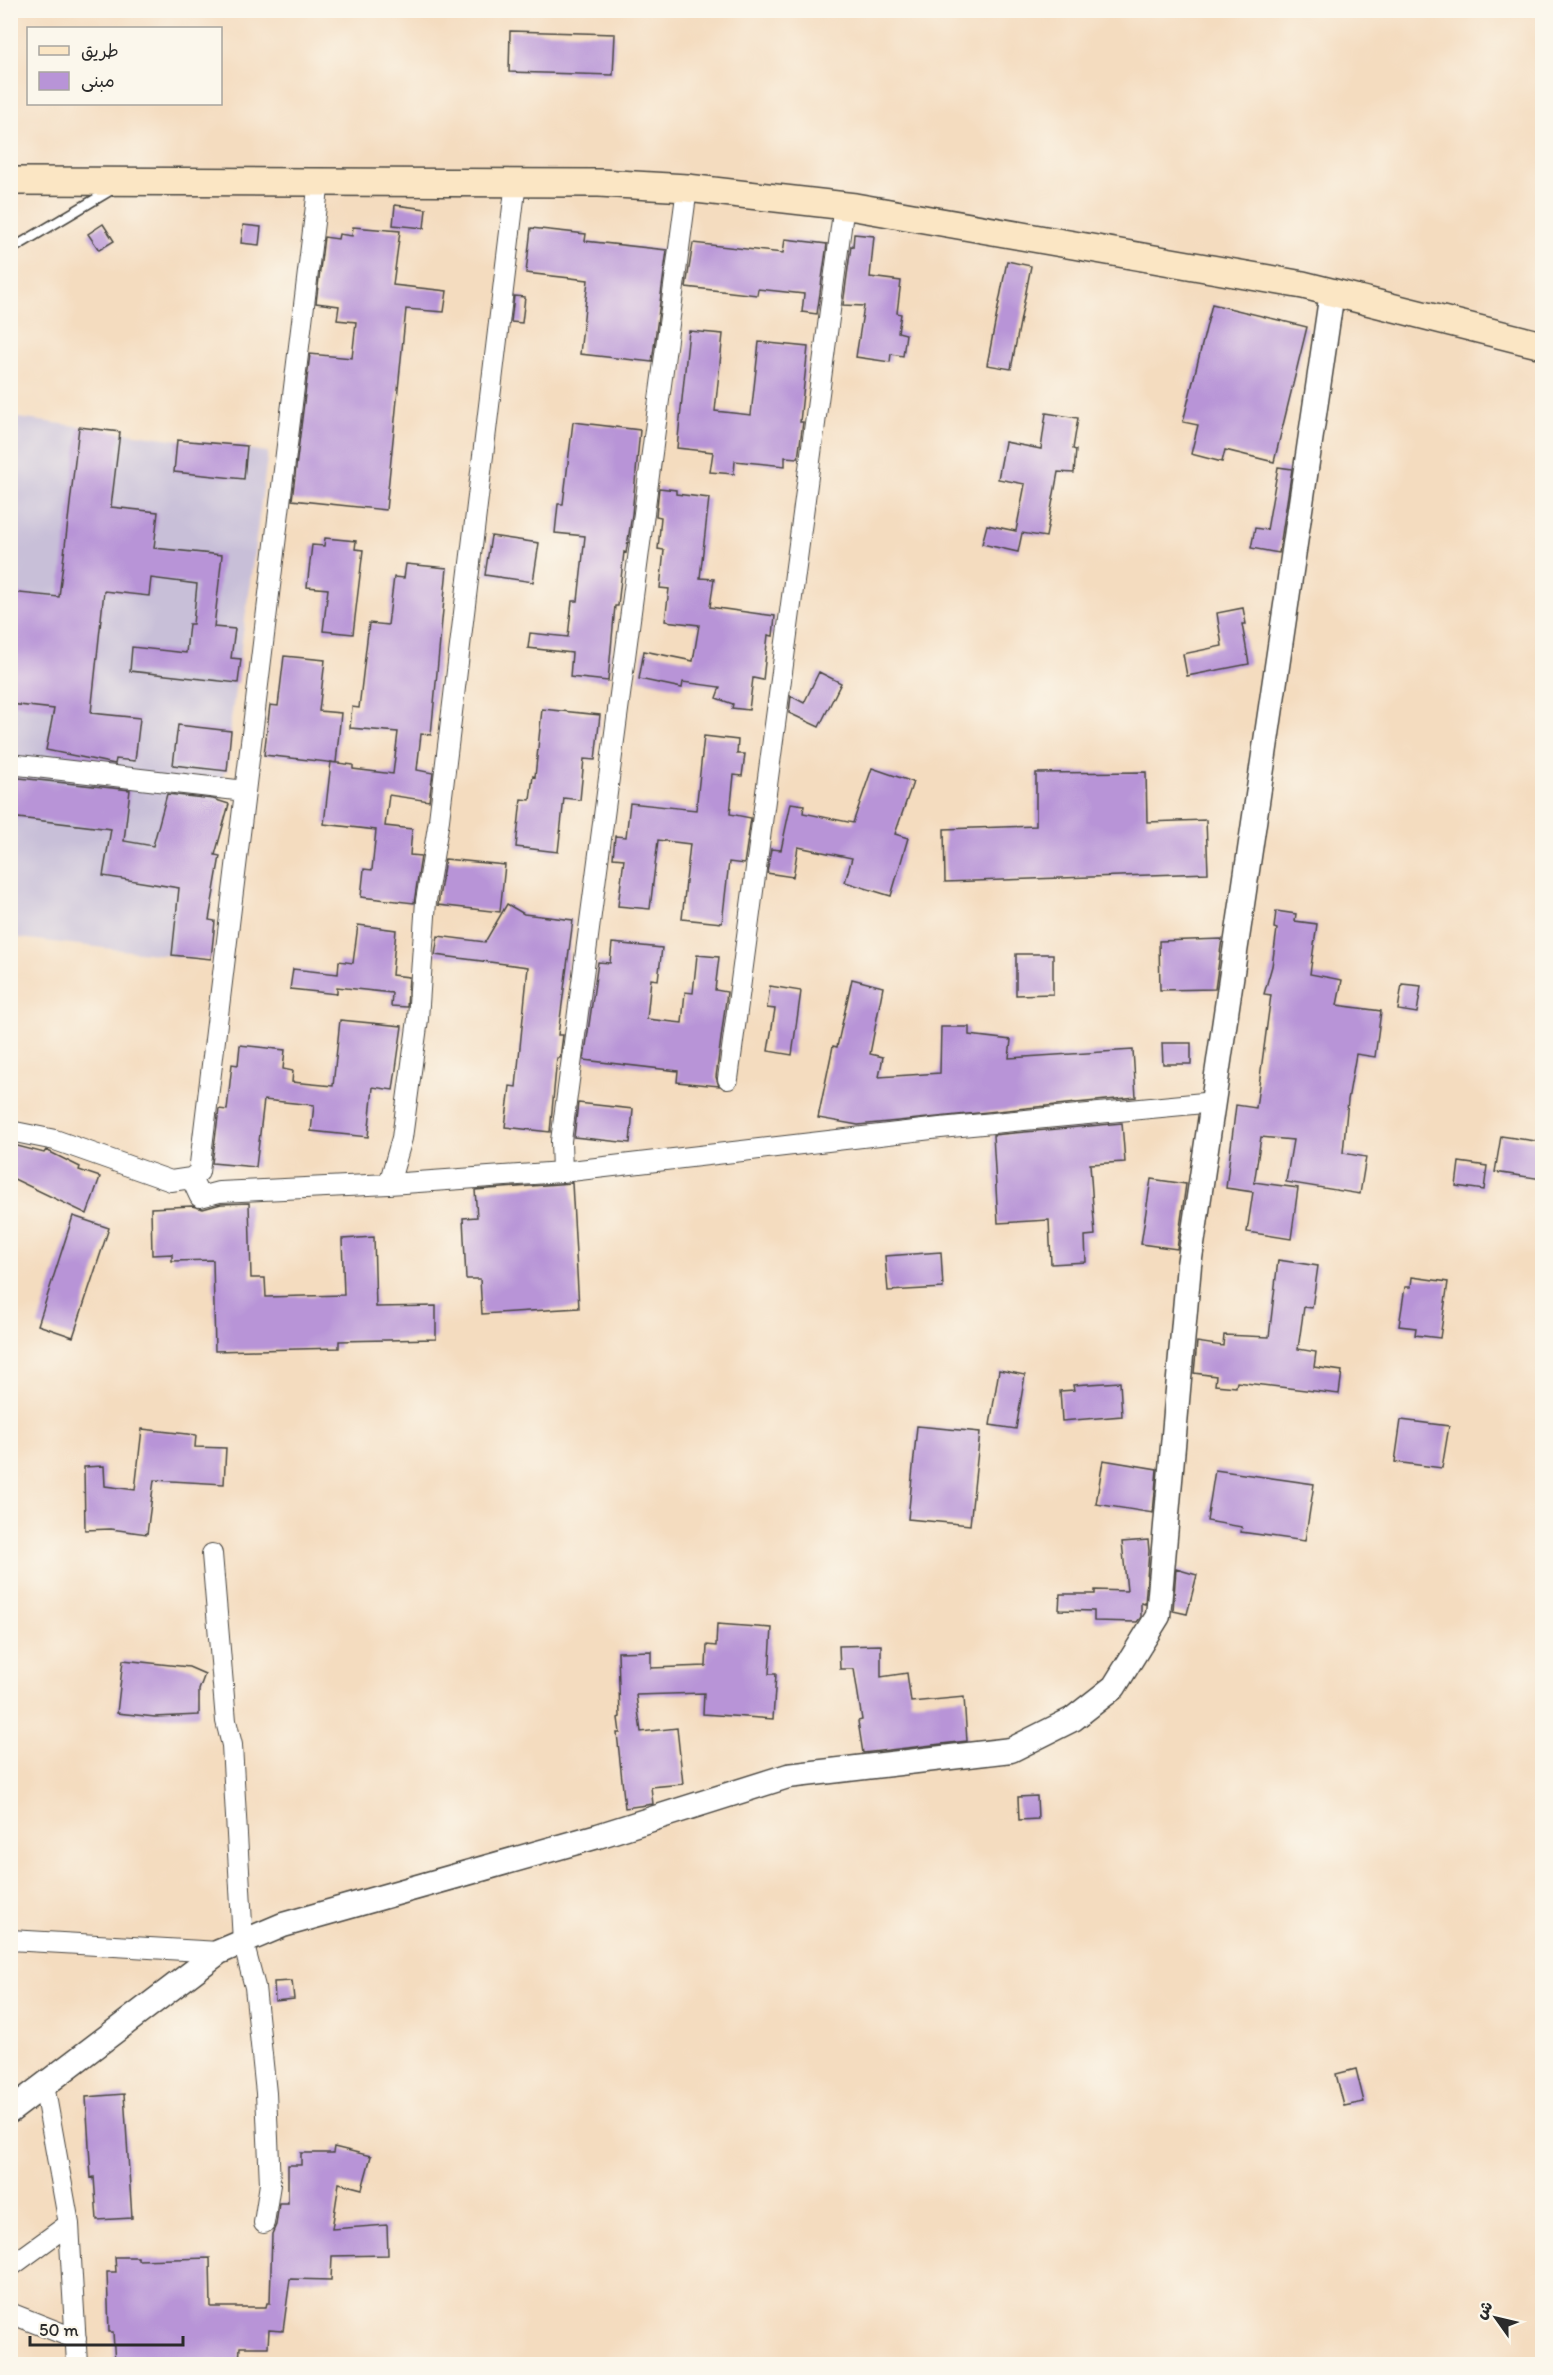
<svg xmlns="http://www.w3.org/2000/svg" width="1553" height="2375" viewBox="0 0 1553 2375" font-family="Itim,'Playpen Sans Arabic',sans-serif">
	<style>
		.industrial { fill: #c8bfd8 }
		.building { fill: #b894d7 }
		.lines { fill: none; stroke-linecap: round; stroke-linejoin: round }
		.service-casing { stroke: #494641; stroke-width: 12 }
		.minor-casing { stroke: #494641; stroke-width: 22 }
		.tertiary-casing { stroke: #494641; stroke-width: 27 }
		.secondary-casing { stroke: #494641; stroke-width: 30 }
		.service { stroke: #fff; stroke-width: 9 }
		.minor { stroke: #fff; stroke-width: 20 }
		.tertiary { stroke: #fff; stroke-width: 24 }
		.secondary { stroke: #fbe6c4; stroke-width: 27 }
	</style>
	<rect width="100%" height="100%" fill="#fbf7ec"/>
	<filter id="ink" filterUnits="userSpaceOnUse"><feTurbulence type="fractalNoise" baseFrequency=".0167" numOctaves="2"/><feDisplacementMap in="SourceGraphic" scale="12" xChannelSelector="R" yChannelSelector="G"/><feConvolveMatrix kernelMatrix="1 2 1 2 8 2 1 2 1" color-interpolation-filters="sRGB"/></filter>
	<filter id="wash" filterUnits="userSpaceOnUse"><feTurbulence type="fractalNoise" baseFrequency=".008" numOctaves="4" result="noise"/><feDisplacementMap in="SourceGraphic" scale="24" xChannelSelector="R" yChannelSelector="G"/><feGaussianBlur stdDeviation="1.35" result="paint"/><feColorMatrix in="noise" values="0 0 0 0 0 0 0 0 0 0 0 0 0 0 0 0 0 1.4 0 .05"/><feComposite in="paint" operator="in"/></filter>
	<g filter="url(#wash)">
		<rect width="100%" height="100%" fill="#f4dcbf"/>
		<path class="industrial" d="M11 417 268 452 198 959 11 937Z"/>
		<g id="blocks">
			<path class="building" d="M510 31 615 34 613 75 509 72Z
				M395 205 426 209 424 228 393 225Z
				M103 224 114 241 99 250 88 234Z
				M243 225 261 227 259 245 241 243Z
				M353 227 400 231 393 285 447 291 444 312 406 309 386 510 292 500 310 354 352 358 356 322 337 320 339 306 316 303 324 237 338 239 339 234 352 236Z
				M531 228 586 234 585 241 667 250 652 362 580 354 588 280 526 273Z
				M854 234 874 236 870 277 901 281 897 313 901 314 898 332 906 334 903 356 891 354 890 362 856 357 864 306 843 305 851 246 853 247Z
				M785 239 827 244 817 314 802 312 804 294 758 289 757 295 686 287 693 243 783 253Z
				M1007 261 1031 266 1011 369 987 365Z
				M514 296 525 297 522 323 511 322Z
				M1212 304 1307 327 1274 462 1225 450 1222 462 1191 454 1198 425 1183 422Z
				M689 331 723 334 715 411 751 415 759 342 808 347 800 422H803L798 458 785 457V466L735 461 734 474 710 472 713 452 677 448Z
				M1046 413 1078 418 1073 449 1076 450 1074 473 1058 472 1046 537 1022 533 1018 552 982 544 987 525 1016 531 1025 484 998 479 1005 442 1041 449Z
				M573 422 640 430 632 514 626 553 624 552 618 606H615L608 681 570 677 572 653 528 648 530 633 568 637 572 601H578L585 536 555 533 558 504H563Z
				M79 427 120 432 111 507 158 512 154 548 222 555 214 627 235 629 231 658 241 659 238 683 130 671 132 647 186 653 189 624H193L197 584 151 578 149 596 104 591 91 713 140 718 135 761 116 759 115 764 46 750 54 709 10 704V592L59 597Z
				M177 440 247 446 244 479 174 472Z
				M1278 467 1292 469 1279 553 1251 548 1255 528 1267 530Z
				M659 488 676 490V494L709 498 700 578 714 579 710 607 775 616 773 636 768 635 763 680 753 678 749 710 732 708 733 704 716 698 720 687 683 682 682 688 639 679 644 651 693 661 699 625 665 621 669 589 660 588 664 550 658 549 661 517 656 516Z
				M491 536 539 543 533 582 485 575Z
				M325 538 356 541 355 549 363 550 353 634 323 631 328 589 307 587 312 545 324 546Z
				M406 564 447 568 431 735 421 734 417 770 433 773 429 801 389 795 385 826 412 829 410 855 421 856 414 903 361 897 364 869 372 870 376 830 324 824 331 762 353 765V769L393 774 398 732 350 728 352 707 359 708 369 623 388 625 394 577 404 578Z
				M1243 608 1246 624H1242L1249 664 1187 676 1183 654 1222 646 1217 613Z
				M284 656 325 660 319 711 341 713 336 763 264 755 270 705 278 706Z
				M819 672 841 683 819 727 789 713 791 696 804 703Z
				M542 709 600 715 595 760 584 759 580 800 564 798 558 852 516 847 521 799 530 800 533 776 535 777Z
				M178 725 231 731 227 771 173 765Z
				M704 736 738 740 737 754H745L742 776 734 775 730 814 751 818 744 864 729 862 722 923 682 919 690 844 658 840 650 909 618 906 624 859 613 858 615 836 626 837 630 803 696 810Z
				M872 768 913 782 895 834 908 838 891 896 845 882 852 858 798 847 793 877 767 873 771 849 781 850 791 803 804 805 803 813 853 823Z
				M1146 772 1147 822 1206 820 1208 873 945 882 944 829 1036 826V773Z
				M10 777 130 790 124 841 153 846 167 794 213 799 229 804 215 855 220 856 209 920 215 921 211 959 172 955 179 888 103 876 111 829 10 817Z
				M445 859 505 865 500 912 438 905Z
				M507 904 524 914 573 920 558 1035H563L560 1058H557L550 1132 505 1127 510 1086 516 1087 528 967 435 955 438 936 485 942Z
				M1276 911 1296 914 1295 921 1317 924 1310 974 1342 980 1337 1005 1381 1011 1375 1057 1356 1054 1348 1100 1343 1153 1366 1157 1360 1194 1286 1182 1293 1140 1261 1137 1254 1184V1182L1298 1188 1291 1239 1247 1232 1253 1192 1226 1188 1236 1105 1256 1108 1271 995 1264 994 1272 966 1277 929 1274 928Z
				M358 925 396 930 392 975 409 977 407 1007 391 1006 392 993 337 987V994L290 989 293 969 338 974 339 961 353 963Z
				M1222 939 1215 989 1160 990 1159 941Z
				M612 943 662 948 658 980 651 979 647 1019 682 1023 685 992 693 993 697 955 719 957 715 990 727 992 716 1077 719 1086 677 1082 678 1071 584 1060 598 962 610 963Z
				M1016 954H1053V994L1016 995Z
				M852 979 883 987 870 1054 883 1057 879 1077 940 1073 941 1027H969V1035L1011 1040 1009 1058 1133 1050 1136 1097 858 1125 818 1118 833 1046 837 1047Z
				M1402 984 1421 986 1417 1013 1398 1010Z
				M770 986 801 991 792 1055 768 1051 775 1009 767 1008Z
				M340 1020 402 1026 393 1090 373 1087 368 1137 311 1131 314 1105 264 1100 256 1167 212 1163 219 1109 227 1110 232 1064 238 1065 240 1045 285 1050 283 1069 293 1071 292 1082 333 1086Z
				M1162 1043H1191V1064H1163Z
				M578 1103 633 1109 630 1143 574 1137Z
				M1122 1123 1125 1162 1090 1164 1095 1235 1085 1236 1086 1262 1051 1264 1049 1220 998 1223 993 1135Z
				M1501 1136 1542 1142V1179L1495 1172Z
				M10 1144 44 1153 46 1150 80 1167 79 1170 100 1177 87 1214 10 1177Z
				M1459 1162 1487 1166 1484 1190 1456 1186Z
				M1151 1179 1186 1184 1177 1249 1141 1244Z
				M572 1183 579 1308 482 1314 480 1279H466L463 1218 477 1217 475 1190Z
				M249 1203 251 1278H265L266 1297 344 1295 342 1239 374 1237 376 1307 436 1306V1339L339 1341V1348L215 1351 213 1260 172 1261V1254L152 1255 151 1208 192 1206 203 1209 221 1204Z
				M73 1216 109 1228 73 1337 38 1325Z
				M941 1252 943 1288 888 1291 885 1256Z
				M1278 1260 1318 1266 1312 1308 1304 1307 1298 1349 1316 1352 1314 1367 1342 1371 1339 1394 1237 1382 1236 1387 1215 1385 1216 1376 1194 1373 1197 1342 1223 1346 1224 1335 1269 1337Z
				M1412 1277 1448 1282 1440 1338 1415 1335 1416 1328 1399 1326 1405 1287H1411Z
				M999 1370 1025 1375 1016 1429 990 1425Z
				M1120 1382 1122 1416 1062 1421 1060 1391 1074 1390 1073 1385Z
				M1401 1420 1449 1426 1442 1468 1395 1462Z
				M917 1426 980 1432 970 1525 908 1519Z
				M142 1429 196 1435 195 1447 226 1448 224 1484 154 1480 147 1534 111 1529 85 1530 84 1467 104 1466 105 1486 135 1490Z
				M1103 1460 1157 1469 1153 1513 1096 1504Z
				M1215 1470 1314 1484 1305 1541 1241 1532 1242 1527 1207 1521Z
				M1148 1540 1149 1551 1145 1604 1141 1603V1617L1137 1622 1094 1621V1611L1059 1610 1060 1594H1095V1590L1127 1591 1122 1542Z
				M1176 1569 1197 1575 1187 1614 1173 1611Z
				M717 1624 772 1628 769 1674H776L773 1719 703 1714 704 1693 636 1695 641 1732 677 1728 683 1784 651 1787 653 1804 625 1808 617 1733H620L618 1718 620 1717 618 1652 651 1651V1668L706 1666 707 1645 716 1646Z
				M881 1645V1677L907 1673 911 1702 964 1697 967 1741 863 1753 858 1721 862 1720 854 1669H840L839 1646Z
				M123 1660 189 1667 205 1674 199 1690V1715L155 1717 117 1713Z
				M1037 1796 1038 1819 1019 1820 1018 1797Z
				M292 1981 294 1999 275 2001 274 1982Z
				M1356 2069 1364 2102 1344 2106 1336 2074Z
				M124 2094 132 2218 97 2220 94 2177 91 2178 86 2097Z
				M334 2147 371 2156 362 2189 339 2183 332 2229 387 2225 388 2255 332 2256 331 2280 290 2279 283 2331 269 2330 268 2347H240L239 2364H217L218 2361 181 2360V2362L148 2363V2364H115L113 2332H109L107 2272H116L115 2257H138V2260L210 2258 211 2307H266L267 2303H270L272 2234 276 2225 279 2203H288V2165H301V2153H333Z"/>
		</g>
	</g>
	<g filter="url(#ink)">
		<use href="#blocks" fill-opacity="0" stroke="#494641" stroke-width="1.5"/>
		<g class="lines">
			<g class="service-casing">
				<path id="service" d="M10 250 111 190"/>
			</g>
			<g class="minor-casing">
				<path id="minor" d="M10 764 245 791
					M728 1079 844 205
					M10 1131 55 1140 171 1181 191 1178 199 1172 319 181
					M562 1172 561 1141 687 188
					M191 1178 200 1197 219 1192 389 1184 562 1172 940 1128 1214 1102
					M389 1184 402 1138 418 1019 426 901 439 820 516 182
					M212 1554 226 1721 232 1745 243 1942 255 1987 266 2093 270 2184 264 2223
					M10 1940 219 1952
					M69 2224 77 2364
					M10 2267 69 2224 44 2085
					M10 2313 76 2339"/>
			</g>
			<g class="tertiary-casing">
				<path id="tertiary" d="M10 2111 219 1952 283 1925 598 1836 788 1776 1011 1750 1073 1719 1114 1687 1158 1616 1189 1265 1332 292"/>
			</g>
			<g class="secondary-casing">
				<path id="secondary" d="M10 181 599 183 687 188 855 207 1303 285 1542 345"/>
			</g>
			<use href="#service" class="service"/>
			<use href="#minor" class="minor"/>
			<use href="#tertiary" class="tertiary"/>
			<use href="#secondary" class="secondary"/>
		</g>
	</g>
	<rect width="1553" height="2375" fill="none" stroke="#fbf7ec" stroke-width="36"/>
	<rect x="27" y="27" width="195" height="78" fill="#fbf7ec" stroke="#a8a59f" stroke-width="1.5"/>
	<rect x="39" y="46" width="30" height="9" fill="#fbe6c4" stroke="#a8a59f" stroke-width="1.5"/>
	<text x="81" y="57" font-size="18" fill="#2b2b2b">طريق</text>
	<rect x="39" y="72" width="30" height="18" fill="#b894d7" stroke="#a8a59f" stroke-width="1.5"/>
	<text x="81" y="87" font-size="18" fill="#2b2b2b">مبنى</text>
	<g transform="translate(1496 2318) rotate(304)" stroke="#fbf7ec" stroke-width="4.5" paint-order="stroke">
	<path d="M0-4.5L10 22L0 15L-10 22Z" fill="#2b2b2b"/>
	<text y="-9" font-size="16" font-weight="bold" text-anchor="middle" fill="#2b2b2b">ش</text>
	</g>
	<path d="M30 2336v9h153v-9" fill="none" stroke="#2b2b2b" stroke-width="3"/>
	<text x="39" y="2336" font-size="18" fill="#2b2b2b" stroke="#fbf7ec" stroke-width="4.5" paint-order="stroke">50 m</text>
</svg>
